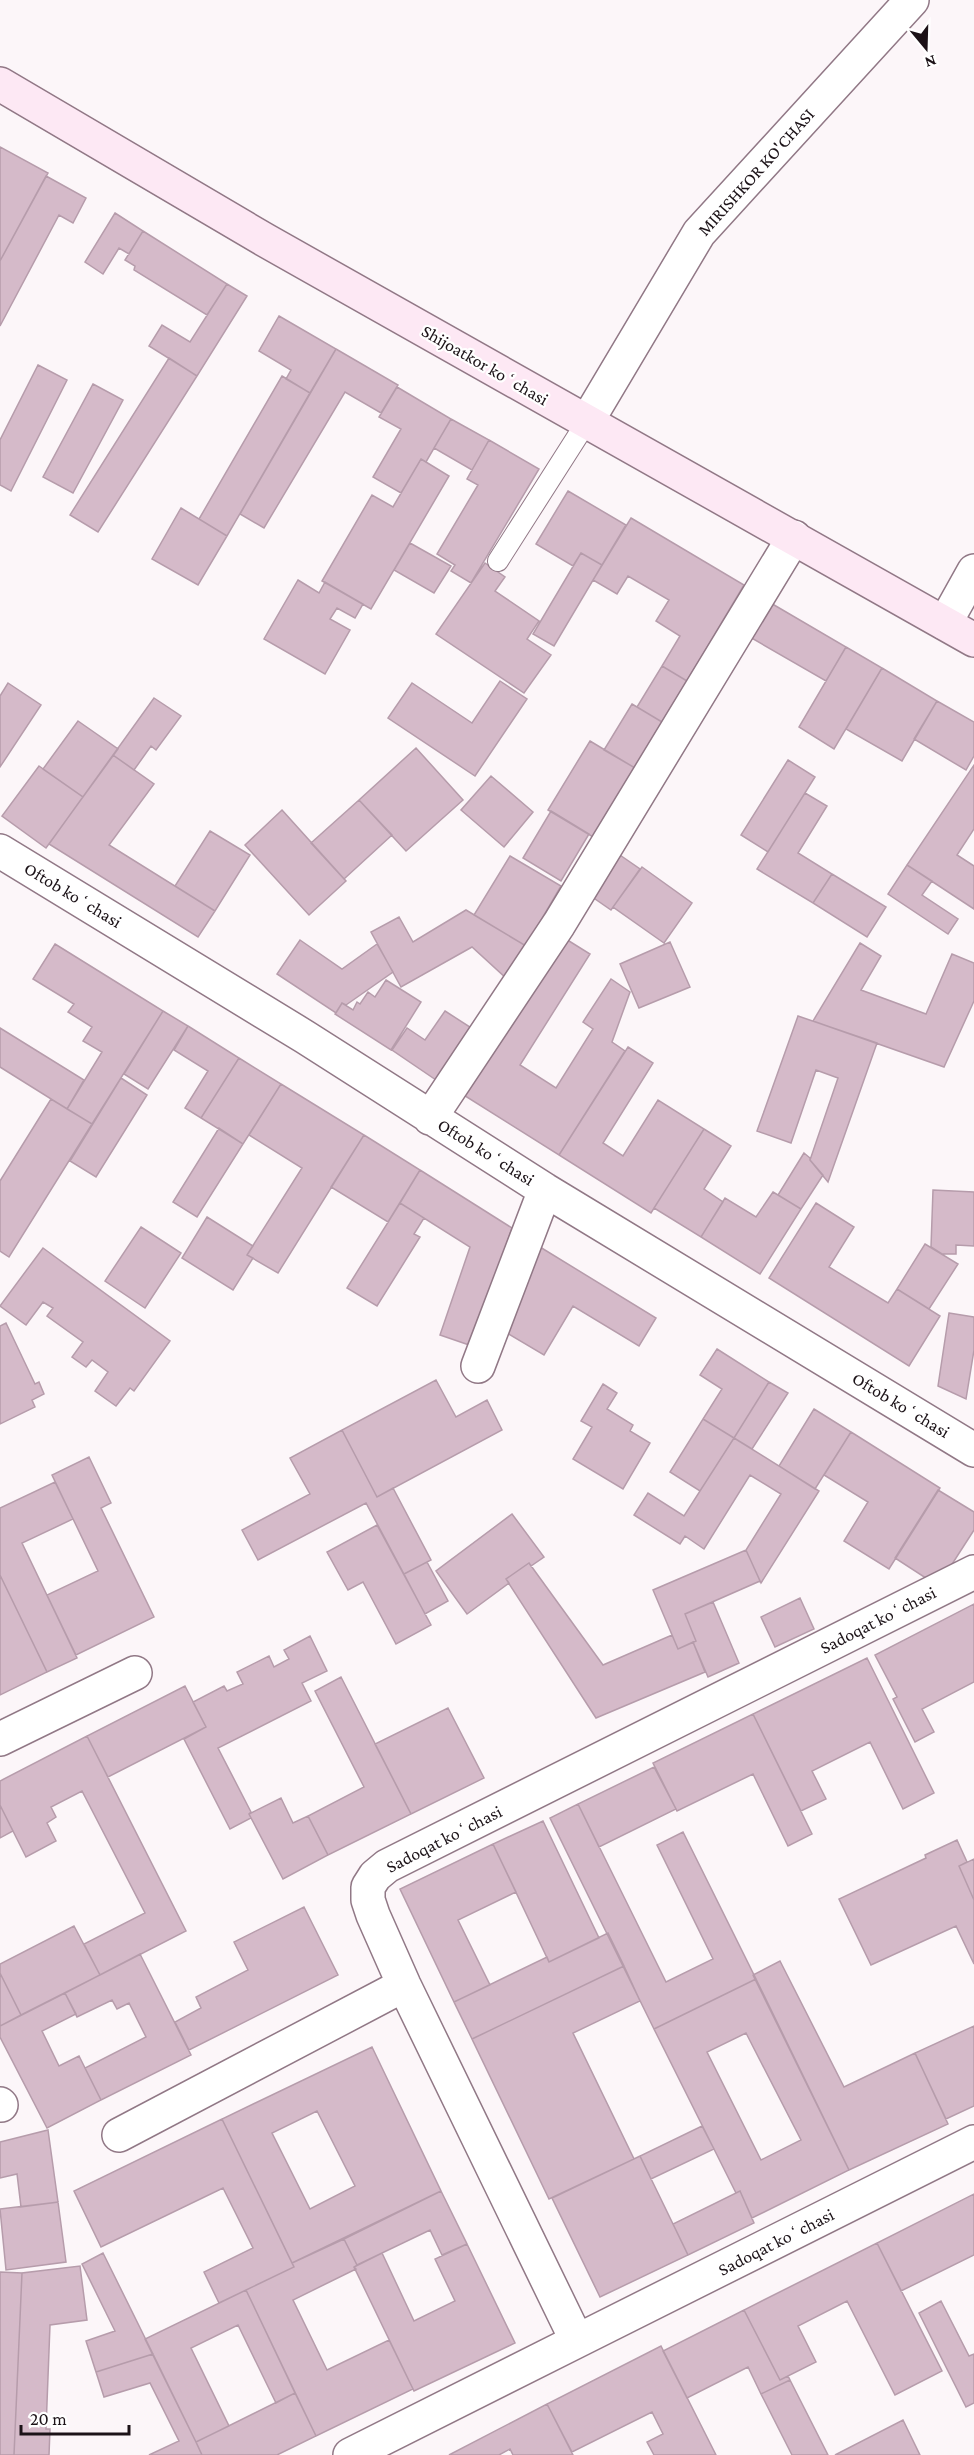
<svg xmlns="http://www.w3.org/2000/svg" width="974" height="2455" viewBox="0 0 974 2455" font-family="'Crimson Pro',serif">
	<style>
		.building { fill: #d5bac9; stroke: #b69cab; stroke-width: 1.5; fill-rule: evenodd }
		.lines { fill: none; stroke-linecap: round; stroke-linejoin: round }
		.lane-casing { stroke: #917886; stroke-width: 22 }
		.street-casing { stroke: #917886; stroke-width: 36 }
		.secondary-casing { stroke: #917886; stroke-width: 36 }
		.lane { stroke: #fff; stroke-width: 20 }
		.street { stroke: #fff; stroke-width: 33 }
		.secondary { stroke: #fde8f4; stroke-width: 33 }
		.labels { text-anchor: middle; stroke-width: 4.5; stroke-linejoin: round; paint-order: stroke }
		.street-label { font-size: 18px; fill: #1c1318; stroke: #fff }
	</style>
	<rect width="100%" height="100%" fill="#fcf6f9"/>
	<path class="building" d="M0 147 48 173 0 261Z
		M46 176 86 198 73 223 59 215 0 326V261Z
		M115 213 143 231 129 254 119 248 103 274 85 262Z
		M143 231 227 284 207 315 134 270 135 266 125 260Z
		M227 284 247 296 197 376 149 346 162 325 190 342Z
		M279 316 336 349 310 393 286 379 291 370 259 351Z
		M336 349 398 385 381 413 345 392 264 528 240 514Z
		M169 358 197 376 98 532 70 515Z
		M38 365 67 380 11 491 0 485V440Z
		M282 376 310 393 227 536 199 519Z
		M93 384 123 400 73 493 43 477Z
		M397 387 451 419 426 462 421 459 401 493 373 477 401 429 379 417Z
		M451 419 489 440 472 470 434 448Z
		M489 440 539 469 471 583 451 571 455 565 437 554 478 485 467 479Z
		M421 459 449 476 371 609 322 581 372 495 393 507Z
		M568 491 626 525 602 565 581 553 573 566 536 544Z
		M181 508 227 536 198 585 152 559Z
		M631 518 744 585 687 681 662 666 680 636 656 621 669 600 628 576 617 594 593 580Z
		M410 543 451 566 434 593 394 570Z
		M581 553 602 565 554 646 533 634Z
		M485 563 505 577 495 591 539 621 527 639 551 655 524 693 436 634Z
		M298 580 319 593 325 582 363 604 355 618 337 608 330 619 350 630 325 674 264 639Z
		M769 602 846 647 826 681 748 636Z
		M846 647 882 668 834 749 799 727Z
		M662 666 687 681 662 722 637 707Z
		M882 668 937 701 902 761 846 729Z
		M500 681 527 699 475 776 388 718 412 683 472 723Z
		M8 683 41 705 0 767V696Z
		M154 698 181 716 156 750 151 746 134 770 113 755Z
		M937 701 974 722V756L966 770 914 739Z
		M632 704 662 722 635 768 604 750Z
		M78 721 118 749 83 797 43 769Z
		M590 741 635 768 593 837 548 810Z
		M416 748 463 800 406 851 359 800Z
		M113 755 154 784 109 845 215 911 198 937 49 844Z
		M788 760 815 777 768 852 741 835Z
		M974 765V829L957 855 974 866V909L907 865Z
		M39 766 83 797 46 848 2 816Z
		M491 776 533 812 504 847 461 810Z
		M805 793 827 806 798 853 832 874 813 903 757 869Z
		M359 800 392 835 344 879 311 843Z
		M282 810 346 881 309 915 245 845Z
		M551 811 589 834 561 881 523 858Z
		M210 831 250 855 215 911 175 886Z
		M617 853 640 869 611 910 588 894Z
		M510 856 561 886 526 946 474 915Z
		M907 865 932 881 922 895 958 919 948 934 888 894Z
		M642 867 692 903 664 943 613 907Z
		M832 874 886 907 867 937 813 903Z
		M466 910 526 946 506 978 472 947 401 987 371 932 399 917 413 942Z
		M561 936 590 954 520 1065 556 1088 593 1029 583 1022 611 979 630 992 612 1042 625 1051 559 1155 462 1094Z
		M300 940 342 969 377 944 393 972 346 1005 342 1003 336 1013 277 974Z
		M670 942 690 987 639 1008 620 964Z
		M860 943 881 956 861 990 926 1014 952 954 974 963V1001L944 1067 813 1021Z
		M55 944 163 1011 92 1124 67 1109 102 1052 83 1041 92 1027 68 1012 74 1004 33 979Z
		M386 980 421 1002 391 1050 335 1014 342 1003 353 1010 357 1002 360 1004 368 992 375 997Z
		M163 1011 188 1026 148 1089 124 1074Z
		M445 1011 473 1029 439 1082 392 1050 407 1028 425 1040Z
		M798 1016 877 1043 828 1182 810 1160 838 1078 816 1070 791 1143 757 1131Z
		M188 1026 239 1058 201 1118 185 1108 208 1071 174 1050Z
		M0 1028 84 1080 67 1109 0 1067Z
		M628 1047 653 1063 603 1143 623 1156 658 1100 704 1129 651 1213 559 1155Z
		M239 1058 281 1084 243 1144 201 1118Z
		M121 1078 147 1095 96 1177 70 1161Z
		M281 1084 364 1135 278 1273 247 1255 302 1168 249 1135Z
		M51 1099 92 1124 9 1257 0 1251V1181Z
		M219 1128 243 1144 197 1217 173 1202Z
		M704 1129 731 1146 704 1189 723 1202 701 1237 654 1208Z
		M364 1135 420 1170 388 1222 331 1187Z
		M804 1153 810 1158V1160L823 1175 801 1209 778 1195Z
		M420 1170 512 1228 472 1346 440 1335 470 1247 400 1203Z
		M933 1190 974 1192V1246L956 1245V1254H942L931 1247Z
		M773 1192 801 1209 760 1274 701 1237 725 1198 756 1217Z
		M400 1203 424 1218 414 1234 420 1237 377 1306 347 1288Z
		M816 1203 854 1227 829 1267 888 1303 897 1289 940 1316 909 1366 769 1278Z
		M207 1217 253 1246 247 1255 253 1258 233 1290 182 1258Z
		M141 1227 181 1253 145 1308 105 1281Z
		M925 1244 958 1264 929 1309 897 1289Z
		M540 1247 656 1318 639 1346 573 1306 544 1355 500 1329Z
		M43 1248 170 1341 134 1391 130 1388 116 1406 95 1391 108 1372 92 1360 86 1367 72 1357 83 1342 47 1316 53 1308 43 1302 26 1325 0 1306Z
		M949 1313 974 1317V1350L966 1399 938 1386Z
		M6 1323 35 1384 39 1382 44 1394 32 1400 35 1407 0 1424V1326Z
		M717 1349 769 1382 734 1438 703 1419 722 1389 700 1375Z
		M436 1380 456 1417 487 1400 502 1430 377 1497 342 1430Z
		M769 1382 788 1393 752 1449 734 1438Z
		M603 1384 617 1393 607 1409 633 1425 630 1431 650 1443 623 1489 573 1459 592 1427 581 1421Z
		M814 1409 851 1432 815 1489 779 1466Z
		M703 1419 734 1438 700 1491 670 1472Z
		M342 1430 377 1497 393 1488 431 1560 404 1574 366 1503 258 1560 242 1530 310 1494 290 1458Z
		M851 1432 940 1488 889 1569 844 1541 868 1502 824 1475Z
		M734 1438 819 1491 761 1583 746 1550 781 1494 750 1475 704 1549 685 1536 680 1544 634 1515 648 1493 684 1516Z
		M89 1457 111 1503 101 1508 154 1617 76 1655 47 1595 98 1571 52 1475Z
		M55 1482 73 1519 22 1543 77 1658 47 1672 0 1575V1508Z
		M938 1490 974 1512V1530L938 1586 895 1558Z
		M512 1514 544 1557 531 1566 529 1563 506 1579 509 1583 467 1614 436 1571Z
		M377 1525 431 1625 396 1644 363 1582 348 1590 327 1552Z
		M746 1550 760 1581 685 1614 696 1641 678 1649 653 1590Z
		M427 1562 448 1601 425 1614 404 1574Z
		M529 1563 603 1665 672 1635 678 1649 693 1642 705 1672 596 1718 506 1579Z
		M0 1575 47 1672 0 1695Z
		M800 1598 814 1629 775 1647 761 1617Z
		M713 1602 739 1663 708 1677 693 1642 696 1641 685 1614Z
		M974 1604V1682L922 1709 934 1732 915 1742 893 1699 897 1697 875 1655Z
		M310 1636 327 1671 302 1683 311 1701 218 1748 251 1812 249 1814 251 1818 230 1829 184 1739 206 1727 193 1702 224 1686 227 1691 243 1684 237 1672 269 1656 274 1667 289 1659 284 1650Z
		M867 1658 934 1793 903 1809 870 1742 812 1771 826 1799 801 1811 753 1714Z
		M341 1677 411 1814 328 1855 308 1816 364 1787 315 1691Z
		M185 1686 206 1727 108 1777 87 1736Z
		M448 1708 484 1778 411 1814 375 1744Z
		M753 1714 812 1834 788 1846 753 1774 677 1811 653 1763Z
		M87 1736 186 1931 100 1975 84 1944 145 1913 82 1791 51 1807 56 1817 47 1823 56 1841 26 1857 0 1805V1781Z
		M654 1767 676 1809 599 1847 578 1804Z
		M281 1798 293 1823 308 1816 328 1855 283 1879 249 1814Z
		M578 1804 666 1982 713 1959 657 1845 683 1832 756 1979 654 2029 550 1818Z
		M0 1805 13 1831 0 1838Z
		M543 1821 599 1938 549 1962 493 1844Z
		M957 1840 967 1862 959 1866 974 1900V1964L956 1926 871 1965 839 1899 926 1858 925 1855Z
		M493 1844 516 1892 458 1920 490 1985 454 2002 400 1889Z
		M974 1859V1900L959 1866Z
		M304 1907 338 1975 189 2050 175 2022 201 2008 196 1997 248 1970 234 1942Z
		M74 1926 100 1975 21 2015 0 1973V1964Z
		M608 1933 624 1966 472 2039 454 2002 547 1957 549 1962Z
		M140 1954 191 2055 101 2100 85 2068 146 2037 129 2003 117 2009 112 2000 77 2017 65 1993Z
		M780 1961 844 2087 915 2053 948 2124 849 2170 753 1975Z
		M624 1966 640 2001 573 2033 634 2159 549 2199 472 2039Z
		M0 1973 21 2015 0 2026Z
		M756 1979 849 2170 752 2218 740 2191 736 2193 654 2029ZM746 2033 801 2140 761 2160 707 2052Z
		M65 1993 76 2014 42 2031 59 2066 79 2056 101 2100 47 2128 0 2037V2026Z
		M974 2026V2106L946 2119 915 2053Z
		M372 2047 441 2191 292 2263 222 2119ZM317 2111 355 2186 310 2209 272 2133Z
		M222 2119 294 2267 219 2303 204 2272 253 2248 223 2188 101 2247 74 2191Z
		M702 2126 714 2149 651 2179 640 2156Z
		M48 2130 58 2202 21 2207 17 2174 0 2178V2142Z
		M640 2156 688 2255 600 2297 552 2198Z
		M441 2191 467 2244 442 2255 430 2230 357 2265 344 2239Z
		M740 2191 754 2223 688 2255 673 2224Z
		M974 2194V2255L901 2291 877 2243Z
		M58 2202 66 2262 6 2270 0 2209Z
		M344 2239 357 2265 354 2267 356 2269 293 2300 327 2370 389 2340 413 2389 316 2436 246 2290 294 2267 292 2263Z
		M877 2243 942 2371 895 2395 847 2301 798 2326 816 2362 780 2380 744 2310Z
		M467 2244 515 2343 414 2391 354 2267 382 2253 414 2321 455 2301 435 2259Z
		M103 2253 153 2354 96 2372 86 2341 115 2331 82 2264Z
		M80 2266 87 2320 50 2325 46 2429H50L49 2455H14L22 2273Z
		M0 2272 22 2273 14 2455H0Z
		M246 2290 295 2393 276 2403 238 2325 191 2348 229 2426 196 2442 145 2339Z
		M941 2301 969 2356 974 2354V2403L966 2407 919 2313Z
		M744 2310 780 2380 788 2376 790 2380 761 2394 748 2367 687 2398 663 2351Z
		M661 2346 716 2455H654L647 2442 663 2434 652 2412 572 2452 547 2404Z
		M153 2354 196 2442 202 2455H149L179 2441 150 2383 104 2397 96 2372Z
		M790 2380 828 2455H792L761 2394Z
		M295 2393 316 2436 277 2455H202L196 2442Z
		M547 2404 573 2455H513L510 2449 499 2455H449Z
		M903 2420 920 2455H835Z"/>
	<g class="lines">
		<g class="lane-casing">
			<path id="lane" d="M498 561 586 423"/>
		</g>
		<g class="street-casing">
			<path id="street" d="M586 423 699 233 912 0
				M945 623 974 571
				M0 851 305 1037 545 1190 974 1450
				M430 1118 559 924 794 537
				M478 1366 545 1190
				M0 1739 135 1673
				M0 2104 1 2105
				M119 2135 404 1985
				M577 2341 974 2142
				M350 2455 577 2341 404 1985 373 1915 368 1900V1887L375 1876 387 1866 974 1572"/>
		</g>
		<g class="secondary-casing">
			<path id="secondary" d="M0 84 265 240 974 640"/>
		</g>
		<use href="#lane" class="lane"/>
		<use href="#street" class="street"/>
		<use href="#secondary" class="secondary"/>
	</g>
	<g class="labels">
		<g class="street-label">
			<text transform="translate(756 172) rotate(-48)" y="6">MIRISHKOR KO'CHASI</text>
			<text transform="translate(485 365) rotate(30)" y="6">Shijoatkor koʻchasi</text>
			<text transform="translate(73 895) rotate(31)" y="6">Oftob koʻchasi</text>
			<text transform="translate(486 1152) rotate(32)" y="6">Oftob koʻchasi</text>
			<text transform="translate(901 1405) rotate(31)" y="6">Oftob koʻchasi</text>
			<text transform="translate(878 1620) rotate(-27)" y="6">Sadoqat koʻchasi</text>
			<text transform="translate(444 1839) rotate(-27)" y="6">Sadoqat koʻchasi</text>
			<text transform="translate(776 2242) rotate(-27)" y="6">Sadoqat koʻchasi</text>
		</g>
	</g>
	<g transform="translate(926 48) rotate(161)" stroke="#ffffff" stroke-width="4.5" paint-order="stroke">
	<path d="M0-4.5L10 22L0 15L-10 22Z" fill="#1c1318"/>
	<text y="-9" font-size="16" font-weight="bold" text-anchor="middle" fill="#1c1318">N</text>
	</g>
	<path d="M21 2425v9h108v-9" fill="none" stroke="#1c1318" stroke-width="3"/>
	<text x="30" y="2425" font-size="18" fill="#1c1318" stroke="#ffffff" stroke-width="4.5" paint-order="stroke">20 m</text>
</svg>
